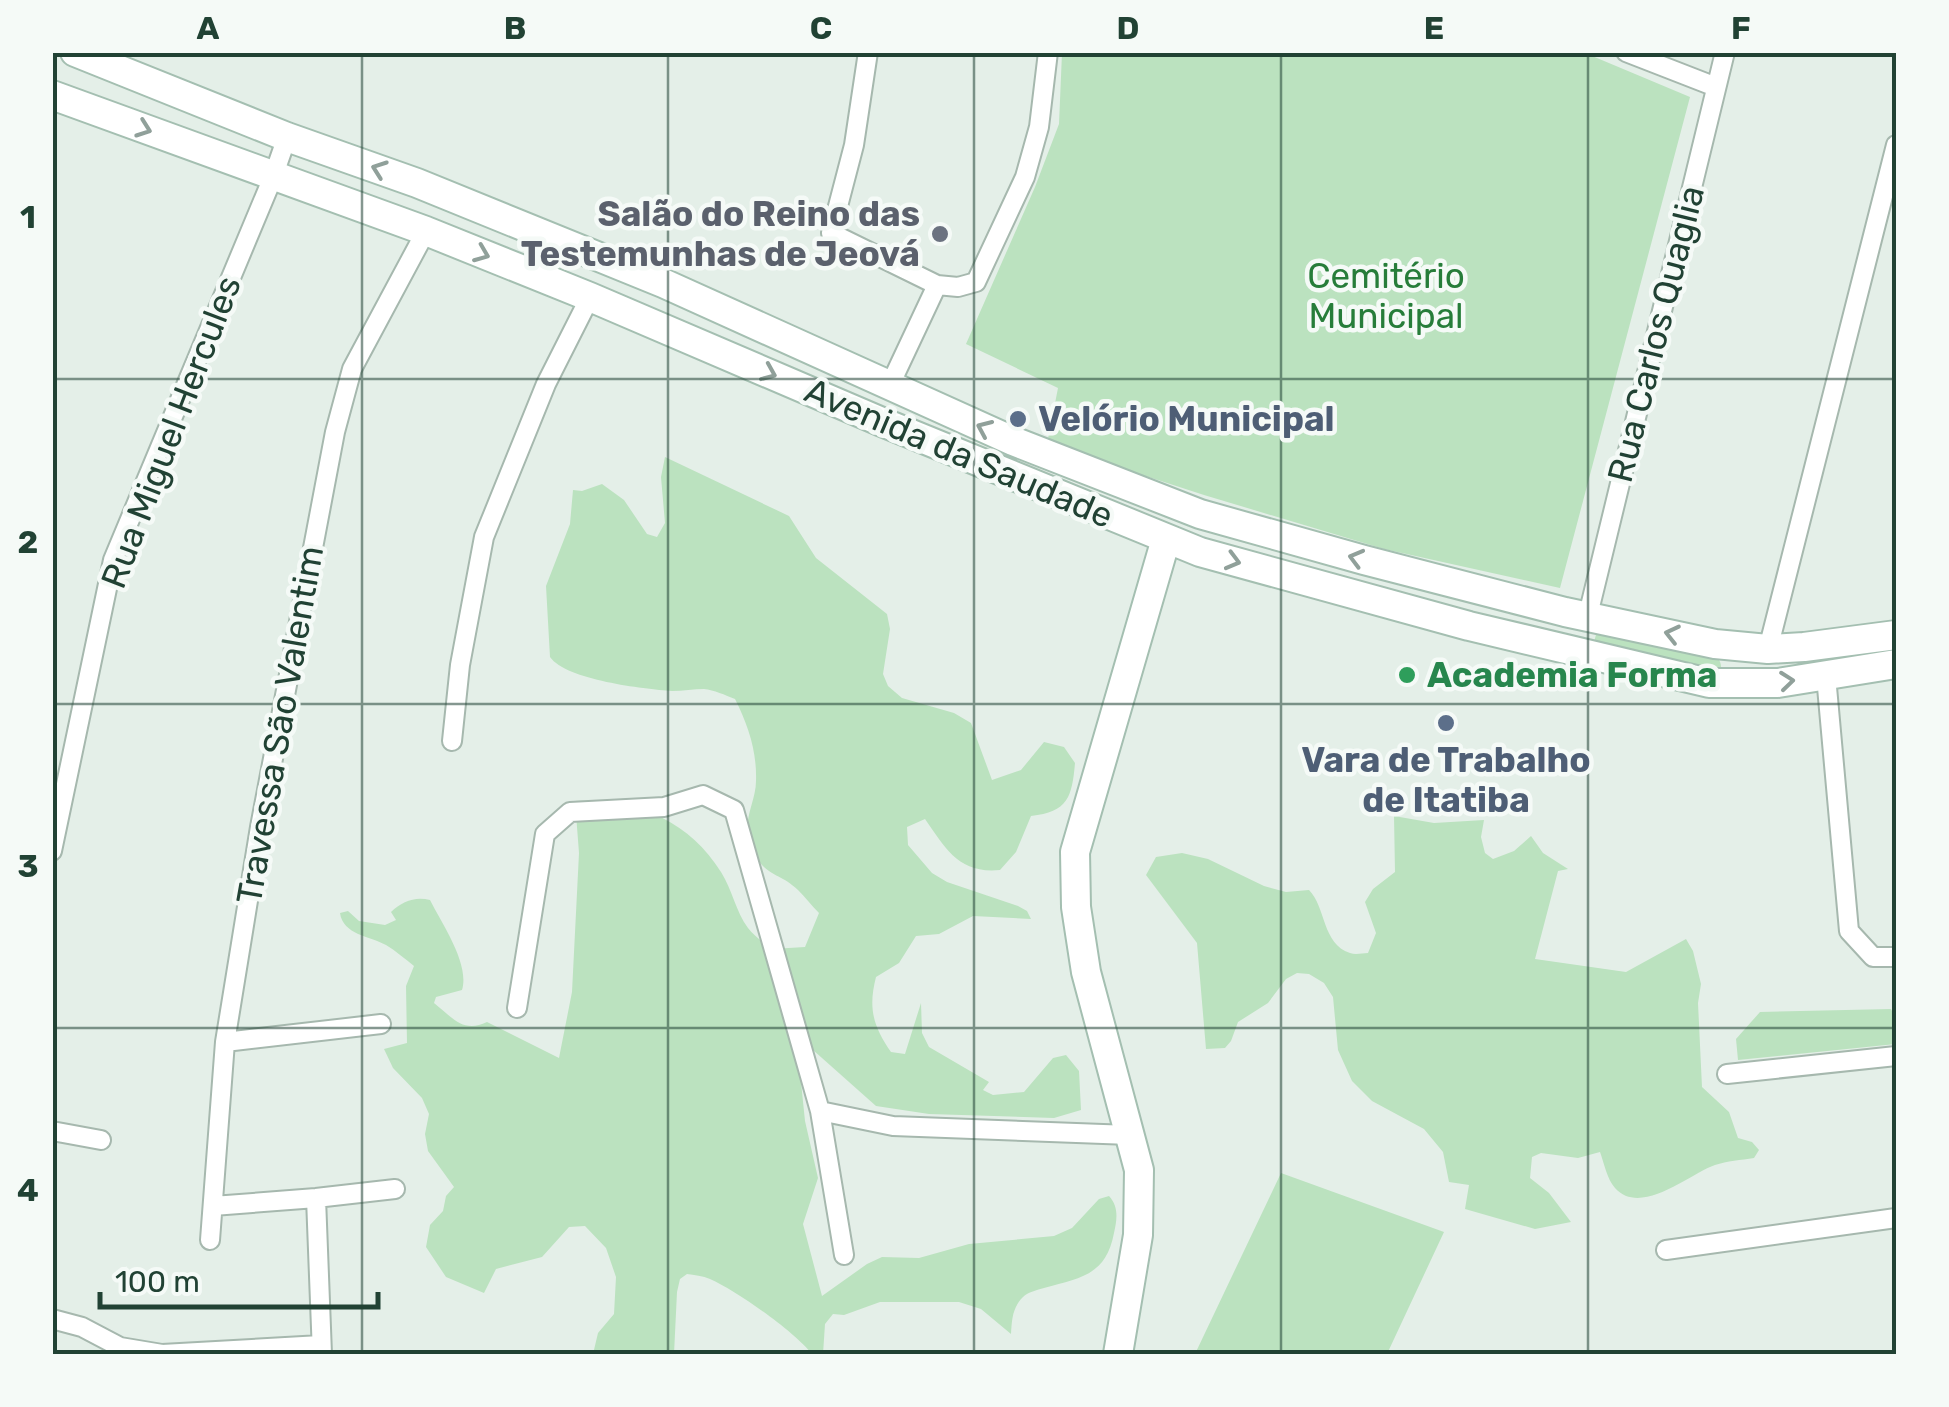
<svg xmlns="http://www.w3.org/2000/svg" width="1949" height="1407" viewBox="0 0 1949 1407" font-family="Rubik,sans-serif">
	<style>
		.green { fill: #bbe2bf }
		.lines { fill: none; stroke-linecap: round; stroke-linejoin: round }
		.street-casing { stroke: #a6b8ae; stroke-width: 22 }
		.secondary-casing { stroke: #a4bfb1; stroke-width: 32 }
		.street { stroke: #fff; stroke-width: 18 }
		.secondary { stroke: #fff; stroke-width: 28 }
		.oneway { stroke: #90a09a }
		.grid { fill: none; stroke: #214234; stroke-width: 2.5; stroke-opacity: 0.55 }
		.worship-dot { fill: #6b7280; stroke: #f5faf7; stroke-width: 4 }
		.service-dot { fill: #5c6f8a; stroke: #f5faf7; stroke-width: 4 }
		.leisure-dot { fill: #2e9e5b; stroke: #f5faf7; stroke-width: 4 }
		.labels { text-anchor: middle; stroke-width: 9; stroke-linejoin: round; paint-order: stroke }
		.worship-label { font-size: 35px; font-weight: bold; fill: #5b616d; stroke: #f5faf7; text-anchor: end }
		.park-label { font-size: 35px; fill: #277d3a; stroke: #f5faf7 }
		.street-label { font-size: 35px; fill: #214234; stroke: #f5faf7 }
		.service-label { font-size: 35px; font-weight: bold; fill: #4e5e75; stroke: #f5faf7; text-anchor: start }
		.leisure-label { font-size: 35px; font-weight: bold; fill: #27864d; stroke: #f5faf7; text-anchor: start }
		.neatline { fill: none; stroke: #214234; stroke-width: 4 }
		.grid-label { font-size: 32px; text-anchor: middle; font-weight: bold; fill: #214234 }
	</style>
	<rect width="100%" height="100%" fill="#e4efe8"/>
	<path class="green" d="M1062 53H1585L1690 97 1560 588 1384 549 1204 495 1047 444 1058 388 966 344 1035 187 1059 124Z
		M665 457 789 516 816 558 887 614 890 629 883 674 888 686 902 698 954 713 971 723 992 780 1021 770 1044 742 1064 747 1075 763C1072 797 1068 812 1031 816L1016 852 1000 870C959 874 946 849 925 819L907 827 908 845 932 873 947 882 1018 906 1027 911 1031 919 973 916 939 934 916 936 899 963 876 977C868 1008 873 1026 891 1052L905 1054 921 1003 922 1033 929 1047 989 1082 983 1090 993 1095 1024 1092 1053 1058 1066 1055 1079 1071 1081 1110 1054 1118 929 1114 876 1106 804 1042 798 1053 805 1121 818 1178 803 1224 822 1296 867 1264 882 1257 919 1258 969 1244 1054 1236 1072 1228 1099 1199 1109 1196C1119 1207 1117 1219 1114 1233 1106 1275 1081 1278 1044 1288 1037 1290 1028 1292 1023 1297 1012 1308 1012 1320 1011 1334L981 1309 959 1302H880L844 1315 833 1314 825 1324 823 1354H812C795 1332 737 1291 710 1279 703 1276 694 1275 687 1274L680 1279 677 1292 674 1354H593L598 1333 614 1314 616 1277 606 1248 585 1226 569 1227 542 1257 496 1269 484 1293 446 1277 426 1247 430 1225 443 1211 446 1196 454 1187 428 1151 425 1134 429 1114 422 1098 393 1068 384 1049 407 1043 406 986 414 966C405 959 396 951 386 945 370 936 343 935 340 913L348 911 359 921 385 925 396 920 391 912C402 901 416 896 430 900 442 924 470 964 462 990L436 997 434 1003C452 1017 463 1034 487 1022L559 1058 572 992 579 853 575 801C634 798 689 820 721 872 732 889 736 912 748 928 754 936 764 943 772 949L805 947 819 913C812 906 805 897 798 890 779 872 766 878 752 850 739 825 756 803 756 781 757 751 748 725 735 699 725 695 714 690 704 689 694 689 683 691 672 691 644 689 566 680 550 657L546 586 570 524 573 490 582 491 602 484 624 500 647 534 657 537 665 523 661 477Z
		M1597 631 1717 658C1721 661 1722 667 1720 672L1594 642Z
		M1394 816 1434 823 1484 820 1481 837 1485 853 1493 859 1514 851 1531 836 1543 853 1568 869 1558 871 1535 959 1626 972 1686 939 1693 951 1701 984 1698 1003 1702 1087 1729 1112 1738 1138 1752 1142 1759 1150 1754 1158C1741 1160 1727 1161 1715 1165 1689 1174 1641 1217 1615 1188 1607 1179 1604 1163 1600 1152L1578 1158 1541 1153 1532 1157 1530 1178 1549 1193 1571 1222 1535 1229 1465 1209 1469 1185 1449 1182 1443 1152 1424 1129 1372 1101 1352 1081 1338 1050 1333 997 1324 983 1309 974 1297 973 1286 979 1268 1003 1238 1022 1231 1041 1225 1048 1206 1049 1197 943 1146 875 1156 857 1182 853 1208 859 1264 886 1286 892 1309 890C1326 907 1322 944 1350 953 1356 955 1362 953 1368 953L1376 933 1365 902 1373 889 1395 872Z
		M1891 1009 1896 1019V1044L1738 1060 1736 1039 1760 1012Z
		M1281 1173 1444 1232 1387 1354H1195Z"/>
	<g class="lines">
		<g class="street-casing">
			<path id="street" d="M868 52 854 145 831 233 937 285 958 287 976 282 1025 177 1039 127 1048 52
				M1626 52 1716 87
				M890 385 937 285
				M1588 615 1725 52
				M1768 649 1896 145
				M1826 676 1849 931 1873 957H1896
				M452 741 460 665 484 537 546 384 590 297
				M52 851 113 560 273 177 287 137
				M517 1008 545 834 570 812 664 807 703 795 734 810 820 1111 844 1255
				M225 1042 381 1024
				M1727 1074 1896 1056
				M820 1111 893 1126 1130 1135
				M52 1131 101 1140
				M316 1198 322 1354
				M213 1206 316 1198 395 1189
				M210 1240 225 1042 260 827 335 432 352 369 426 231
				M1666 1250 1896 1218
				M52 1319 82 1327 120 1347 162 1354 321 1345"/>
		</g>
		<g class="secondary-casing">
			<path id="secondary" d="M75 52 287 137 417 183 663 283 1013 441 1200 514 1364 560 1565 612 1715 644 1768 649 1804 647 1896 635
				M52 95 426 231 590 297 882 422 1200 552 1469 626 1709 683H1778L1896 664
				M1118 1354 1138 1235 1139 1170 1086 972 1076 907 1075 852 1166 539"/>
		</g>
		<use href="#street" class="street"/>
		<use href="#secondary" class="secondary"/>
	</g>
	<defs><path id="oneway-chevron" d="M-2-3.5L2.5 0L-2 3.5" fill="none" stroke-width="1.6" stroke-linecap="round" stroke-linejoin="round" transform="scale(2.5)"/></defs>
	<g class="oneway">
		<use href="#oneway-chevron" transform="translate(144 129) rotate(20)"/>
		<use href="#oneway-chevron" transform="translate(379 169) rotate(-160)"/>
		<use href="#oneway-chevron" transform="translate(482 254) rotate(22)"/>
		<use href="#oneway-chevron" transform="translate(769 373) rotate(23)"/>
		<use href="#oneway-chevron" transform="translate(984 428) rotate(-156)"/>
		<use href="#oneway-chevron" transform="translate(1356 558) rotate(-165)"/>
		<use href="#oneway-chevron" transform="translate(1233 561) rotate(15)"/>
		<use href="#oneway-chevron" transform="translate(1672 634) rotate(-167)"/>
		<use href="#oneway-chevron" transform="translate(1787 681) rotate(-6)"/>
	</g>
	<path class="grid" d="M362 52V1354M668 52V1354M974 52V1354M1281 52V1354M1588 52V1354M52 379H1896M52 704H1896M52 1028H1896"/>
	<circle class="worship-dot" cx="940" cy="234" r="10"/>
	<g class="service-dot">
		<circle cx="1018" cy="419" r="10"/>
		<circle cx="1446" cy="723" r="10"/>
	</g>
	<circle class="leisure-dot" cx="1407" cy="675" r="10"/>
	<g class="labels">
		<g class="worship-label">
			<text x="920" y="226">Salão do Reino das<tspan x="920" dy="40">Testemunhas de Jeová</tspan></text>
		</g>
		<g class="park-label">
			<text x="1386" y="288">Cemitério<tspan x="1386" dy="40">Municipal</tspan></text>
		</g>
		<g class="street-label">
			<text transform="translate(1656 334) rotate(-76)" y="12">Rua Carlos Quaglia</text>
			<text transform="translate(171 432) rotate(-69)" y="12">Rua Miguel Hercules</text>
			<text transform="translate(959 453) rotate(23)" y="12">Avenida da Saudade</text>
			<text transform="translate(280 725) rotate(-80)" y="12">Travessa São Valentim</text>
		</g>
		<g class="service-label">
			<text x="1038" y="431">Velório Municipal</text>
			<text x="1446" y="772" text-anchor="middle">Vara de Trabalho<tspan x="1446" dy="40">de Itatiba</tspan></text>
		</g>
		<g class="leisure-label">
			<text x="1427" y="687">Academia Forma</text>
		</g>
	</g>
	<rect width="1949" height="1407" fill="none" stroke="#f5faf7" stroke-width="110"/>
	<path d="M100 1292v15h278v-15" fill="none" stroke="#214234" stroke-width="5"/>
	<text x="115" y="1292" font-size="30" fill="#214234" stroke="#f5faf7" stroke-width="8" paint-order="stroke">100 m</text>
	<rect x="55" y="55" width="1839" height="1297" class="neatline"/>
	<g class="grid-label">
		<text x="208" y="39">A</text>
		<text x="515" y="39">B</text>
		<text x="821" y="39">C</text>
		<text x="1128" y="39">D</text>
		<text x="1434" y="39">E</text>
		<text x="1741" y="39">F</text>
		<text x="28" y="228">1</text>
		<text x="28" y="553">2</text>
		<text x="28" y="877">3</text>
		<text x="28" y="1201">4</text>
	</g>
</svg>
